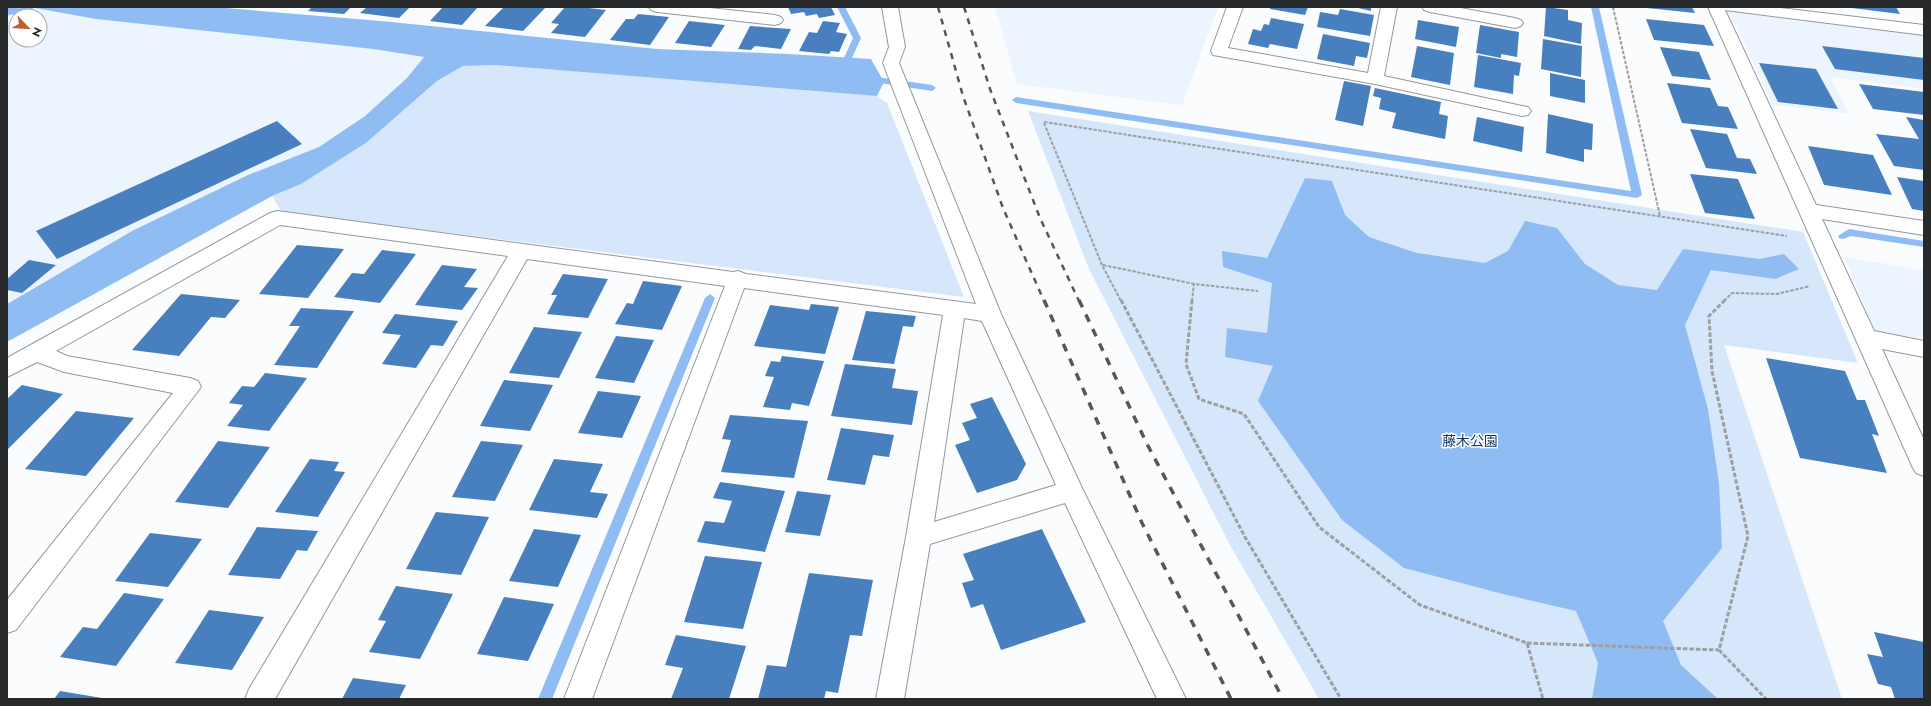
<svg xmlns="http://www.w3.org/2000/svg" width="1931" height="706" viewBox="0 0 1931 706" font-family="Jost,'Noto Sans JP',sans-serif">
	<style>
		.built { fill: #ecf4fd; fill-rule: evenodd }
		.green { fill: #d6e7fb }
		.water { fill: #8fbdf3 }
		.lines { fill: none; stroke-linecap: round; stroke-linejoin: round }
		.stream { fill: #8fbdf3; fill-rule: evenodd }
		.building { fill: #477fbf }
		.minor-casing { stroke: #94989e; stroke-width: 2 }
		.path-far1 { stroke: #9d9fa1; stroke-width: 2; stroke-dasharray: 3.5 1.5; stroke-linecap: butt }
		.path { stroke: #9d9fa1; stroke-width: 3; stroke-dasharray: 4.5 2; stroke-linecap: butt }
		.minor { fill: #fff; fill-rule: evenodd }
		.rail-far1 { stroke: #555759; stroke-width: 2.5; stroke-dasharray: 6 6; stroke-linecap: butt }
		.rail { stroke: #555759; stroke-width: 3.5; stroke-dasharray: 8 8; stroke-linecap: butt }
		.labels { text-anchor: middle; stroke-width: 3; stroke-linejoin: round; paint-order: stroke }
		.park-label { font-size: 14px; fill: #0f3862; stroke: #fff }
	</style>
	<rect width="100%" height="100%" fill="#fafcfe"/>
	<path class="built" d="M995 7H1218L1182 105 1017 84Z
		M35 8 96 19 373 49 424 57 407 78 365 116 319 147 248 175 32 288 7 304V15L17 14ZM16 16H40V40H16Z
		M1729 11 1924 34V89L1830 77 1849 114 1773 105Z
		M1844 257 1924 270V339L1875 331Z"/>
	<path class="green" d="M495 65 877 96 887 103 964 297 282 212 272 196 301 184 366 143 437 81 463 66Z
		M1028 111 1803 232 1858 363 1724 345 1842 699H1319L1230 545 1089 269Z"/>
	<path class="water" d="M7 7H213L381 21 657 49 788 54 871 59 884 82 877 96 495 65 463 66 437 81 366 143 301 184 272 196 7 342V304L132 231 248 175 319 147 365 116 407 78 424 57 373 49 96 19 35 8 17 14 7 15Z
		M1305 178 1332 181 1345 215 1369 237 1417 253 1485 263 1508 251 1525 221 1557 228 1585 264 1618 285 1657 290 1683 249 1760 259 1784 254 1799 269 1775 279 1711 270 1685 325 1708 409 1719 484 1722 548 1663 621 1681 665 1718 699H1592L1598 663 1576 611 1503 594 1404 568 1342 520 1258 401 1273 366 1225 357 1227 328 1267 333 1272 283 1223 267 1222 251 1267 258Z"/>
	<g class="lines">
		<path class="stream" d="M837 7H845L861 38 852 58 848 61 844 58 853 38Z
			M1591 7H1599L1642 195 1637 198 1016 103 1012 100 1016 97 1631 191Z
			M870 76 932 85 936 88 932 91 867 81 866 79Z
			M1849 229 1924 241V247L1851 236 1843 239 1839 238 1838 236Z
			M710 294 715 298 552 699H538L705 298Z"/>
	</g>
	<path class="building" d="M312 7H351L344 14 308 11Z
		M367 7H410L399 18 360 13Z
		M443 7H478L462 25 430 21Z
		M504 7H546L523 31 485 26Z
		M565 7H580L606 10 585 37 551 33 559 24 551 23Z
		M788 7H831L835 15 819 18 817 14 806 16 804 12 791 14Z
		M1270 7H1308L1305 15 1270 9Z
		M1354 7H1371V11Z
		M1546 7 1568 10V20L1582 23 1581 44 1544 36Z
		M1647 7H1692L1695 13 1647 8Z
		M1852 7H1896L1900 14 1852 8Z
		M1340 9 1374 15 1370 36 1317 27 1320 12 1338 15Z
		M638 14 669 17 650 45 610 40 626 19H634Z
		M1271 18 1304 24 1297 49 1270 44 1268 48 1248 44 1253 29 1261 31 1264 24 1269 25Z
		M1646 19 1704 25 1714 46 1654 40Z
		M1418 20 1459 27 1456 47 1415 39Z
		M689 21 725 25 711 47 675 43Z
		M823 21 840 23 836 32 847 34 839 52 831 51 829 54 799 51 809 32 817 33Z
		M1480 25 1519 32 1517 57 1501 54V58L1476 53Z
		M750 26 791 29 781 49 755 46 751 50 738 49Z
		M1323 34 1370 43 1367 58 1356 56 1354 66 1317 59Z
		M1543 39 1582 46 1581 77 1541 69Z
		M1417 46 1454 53 1450 85 1411 77Z
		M1822 46 1924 58V80L1835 69Z
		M1660 47 1699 52 1711 80 1672 76Z
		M1478 55 1521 63 1519 76 1514 75 1513 94 1474 87Z
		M1759 63 1816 69 1838 109 1778 102Z
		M1550 73 1585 80V103L1550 96Z
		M1344 81 1371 86 1363 126 1335 120Z
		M1667 83 1710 88 1718 106 1728 107 1738 129 1682 123Z
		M1859 84 1924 92V115L1873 109Z
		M1375 88 1441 102 1439 114 1448 116 1445 139 1392 128 1396 113 1379 109 1381 98 1373 96Z
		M1548 114 1593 124 1592 150 1584 149V162L1546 153Z
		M1477 117 1524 127 1522 152 1473 141Z
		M1906 117 1924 120V170L1894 166 1876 134 1919 139Z
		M277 121 302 144 57 259 36 231Z
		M1690 129 1727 134 1737 158 1750 159 1757 174 1706 168Z
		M1808 146 1873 155 1892 195 1824 185Z
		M1690 174 1738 179 1755 219 1705 213Z
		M1897 177 1924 181V211L1912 209Z
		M297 245 344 249 308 298 259 294Z
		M382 250 416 254 380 303 334 297 352 273 364 274Z
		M29 260 56 265 22 293 7 290V279Z
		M442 265 477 269 464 287 478 288 462 310 415 305Z
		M563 274 608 279 588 318 547 314 557 295H551Z
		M643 281 682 286 662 330 615 324 627 303 633 304Z
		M181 294 240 300 225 318 211 317 179 356 132 350Z
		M811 304 839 307 825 354 754 346 770 305 809 310Z
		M301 308 354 311 317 368 274 365 300 326H289Z
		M866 311 916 316 913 327 903 326 894 364 852 360Z
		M395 314 458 321 443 346 431 345 416 368 382 364 401 335 382 333Z
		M534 327 582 332 559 378 509 373Z
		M616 336 654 340 634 383 595 378Z
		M782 356 824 361 809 406 792 403 790 410 763 407 774 377 765 376 771 361 780 362Z
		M1766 358 1845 371 1857 400H1865L1879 436 1872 434 1887 473 1800 458Z
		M845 364 896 369 892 388 918 391 912 425 831 416Z
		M265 373 307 378 269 431 227 426 243 405 229 403 242 386 254 387Z
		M504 380 553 385 530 431 480 426Z
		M22 385 63 394 7 450V399Z
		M598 391 641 396 622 438 578 433Z
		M992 397 1026 464 1017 480 977 493 955 445 970 440 962 423 977 418 970 404Z
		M76 411 134 418 86 476 25 469Z
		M730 415 808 421 794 478 721 472 731 440 722 439Z
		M841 428 894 435 889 457 873 455 865 485 827 480Z
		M218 441 270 447 228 508 175 502Z
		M481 441 523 445 495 501 452 497Z
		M310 459 339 462 334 471 345 472 318 517 275 512Z
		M554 459 603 464 590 492 608 494 597 518 529 510Z
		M720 482 785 491 765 552 697 542 705 521 724 523 732 501 713 498Z
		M797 491 831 495 820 536 785 532Z
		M436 512 489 517 461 575 406 569Z
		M257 527 318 531 307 551 297 550 280 579 228 575Z
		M534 529 581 535 558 587 509 581Z
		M1042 529 1086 622 1001 650 983 604 971 608 962 583 974 580 963 554Z
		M150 533 202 539 168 587 115 581Z
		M705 556 762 562 743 629 684 622Z
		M809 573 873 580 862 636 850 635 838 693 826 691 824 699H758L767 665 786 667Z
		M396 586 453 594 420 659 369 652 386 621 378 620Z
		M124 593 164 599 116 666 60 657 83 627 97 629Z
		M504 597 554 604 528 661 477 654Z
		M209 610 264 617 232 670 175 663Z
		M1874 632 1924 642V699H1895L1891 687 1878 684 1867 654 1883 657Z
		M676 635 746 646 729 699H671L683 668 665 665Z
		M353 678 406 685 399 699H342Z
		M60 691 102 698 54 699Z"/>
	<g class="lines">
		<g class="minor-casing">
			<path id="minor" d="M649 7H700L775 15 781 17 783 20 781 23 775 25 657 12 651 10Z
				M882 7H898L905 47 899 63 1001 314 1083 490 1186 699H1157L1065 503 930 544 904 699H876L906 537 943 315 744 288 592 699H564L725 286 527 259 275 699H245L249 689 508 256 280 225 56 351 67 356 190 378 198 381 201 387 16 630 7 633V600L173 393 64 372 37 362 7 377V358L270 213 277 211 733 272 738 271 746 274 976 304 883 63 889 47ZM964 318 982 321 1056 485 934 522Z
				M1227 7H1243L1228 48 1368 73 1381 7H1397L1384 76 1522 106 1528 107 1531 111 1528 115 1522 116 1375 84 1213 55 1211 51Z
				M1422 7H1455L1515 18 1521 20 1523 23 1521 26 1515 28 1430 12 1424 10Z
				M1708 7H1771L1924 25V35L1725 10 1816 205 1924 221V235L1822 219 1874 331 1924 341V357L1882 349 1924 440V476L1916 473 1912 466Z"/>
		</g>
		<path class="path-far1" d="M1613 7 1660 216
			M1044 122 1787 236
			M1044 123 1102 265 1121 301
			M1103 265 1194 284 1258 291
			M1192 301 1194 284
			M1724 301 1732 293 1777 294 1810 286"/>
		<path class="path" d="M1121 300 1245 537 1341 699
			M1192 300 1186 364 1199 399 1244 414 1319 527 1420 605 1527 643 1543 699
			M1725 300 1709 316 1712 371 1748 536 1719 650 1766 699
			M1527 643 1719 650"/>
		<use href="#minor" class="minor"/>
		<path class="rail-far1" d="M938 7 963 96 1003 208 1044 301
			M964 7 990 89 1040 218 1079 301"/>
		<path class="rail" d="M1044 300 1142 523 1231 699
			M1079 300 1147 444 1283 699"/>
	</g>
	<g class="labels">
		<g class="park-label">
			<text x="1470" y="446">藤木公園</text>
		</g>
	</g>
	<rect width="1931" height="706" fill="none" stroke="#27292b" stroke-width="16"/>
	<g transform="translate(28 28) rotate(115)"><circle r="19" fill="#ffffff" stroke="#a9a9aa"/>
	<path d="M0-3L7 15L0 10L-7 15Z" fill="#c35d2f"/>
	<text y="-6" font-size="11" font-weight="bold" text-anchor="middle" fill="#27292b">N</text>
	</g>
</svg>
